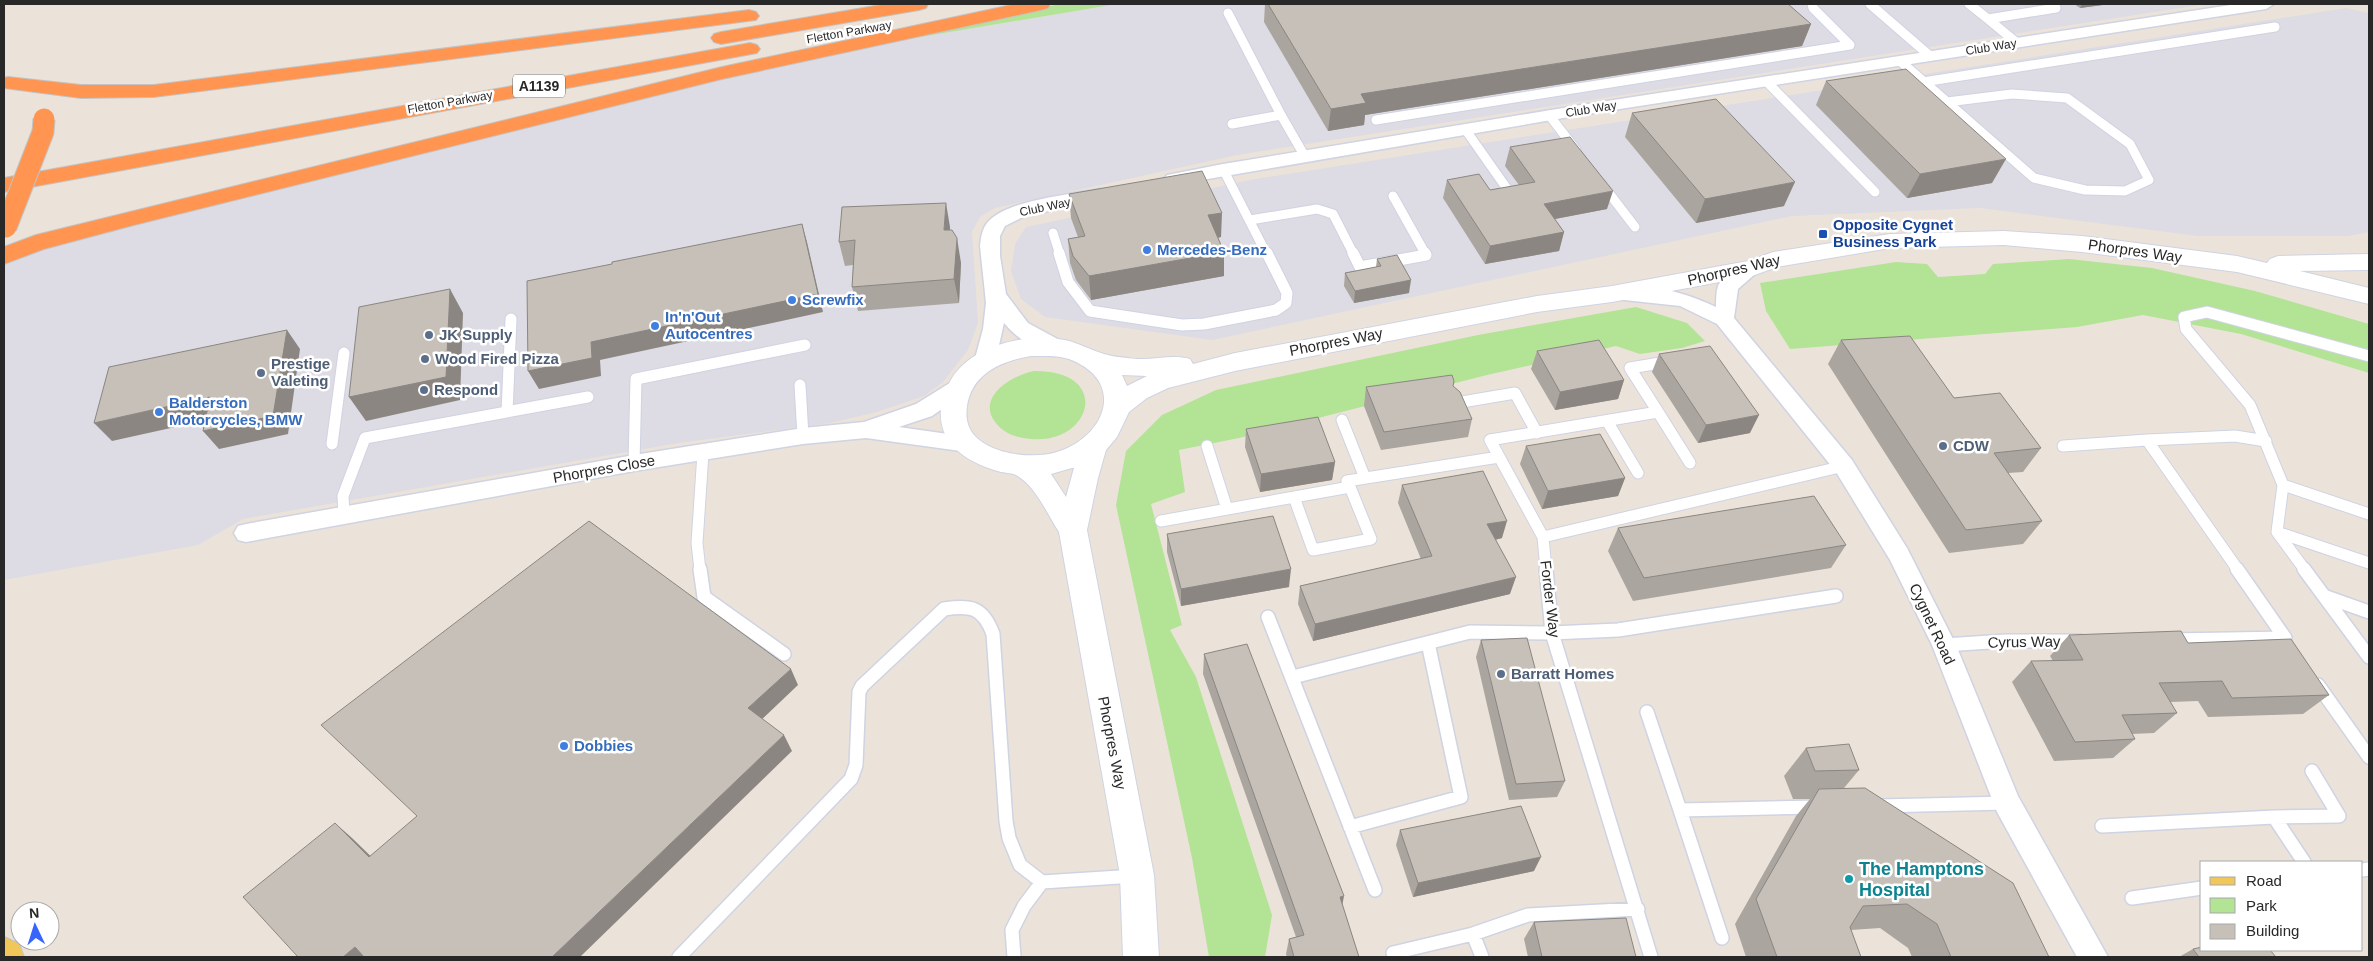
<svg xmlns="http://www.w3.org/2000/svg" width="2373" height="961" viewBox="0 0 2373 961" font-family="Helvetica,sans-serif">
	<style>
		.industrial { fill: #dddbe3 }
		.green { fill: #b3e395 }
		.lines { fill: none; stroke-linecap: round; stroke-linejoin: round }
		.lane-far2-casing { stroke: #cfd3e2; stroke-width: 11 }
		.lane-far1-casing { stroke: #cfd3e2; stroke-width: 13 }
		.lane-casing { stroke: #cfd3e2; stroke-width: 16 }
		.street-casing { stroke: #cfd3e2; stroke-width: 3 }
		.secondary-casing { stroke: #cfd3e2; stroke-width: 2 }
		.primary-casing { stroke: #c3c3c3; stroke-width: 2 }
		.highway-casing { stroke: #c3c3c3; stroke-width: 2 }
		.lane-far2 { stroke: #fff; stroke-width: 9 }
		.lane-far1 { stroke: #fff; stroke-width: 11 }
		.lane { stroke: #fff; stroke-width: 13 }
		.street { fill: #fff; fill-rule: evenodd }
		.secondary { fill: #fff; fill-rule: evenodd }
		.primary { fill: #f1c759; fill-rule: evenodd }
		.highway { fill: #ff9551; fill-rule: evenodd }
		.highway-bridge-casing { stroke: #c3c3c3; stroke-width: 23; stroke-linecap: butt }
		.highway-bridge { stroke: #ff9551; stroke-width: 21 }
		.wall { fill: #aaa59f }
		.shaded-wall { fill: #8b8682 }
		.building { fill: #c6c0b9; stroke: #8b8682 }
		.transit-dot { fill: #1a4fb4; stroke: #fff; stroke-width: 2 }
		.shop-dot { fill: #3f7fe0; stroke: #fff; stroke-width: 2 }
		.service-dot { fill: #5c6f8a; stroke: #fff; stroke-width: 2 }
		.culture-dot { fill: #0f9aa8; stroke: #fff; stroke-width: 2 }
		.labels { text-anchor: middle; stroke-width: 5; stroke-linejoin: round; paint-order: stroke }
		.far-street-label { font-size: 12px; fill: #282828; stroke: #fff }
		.shield { fill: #fff; stroke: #686868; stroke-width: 1 }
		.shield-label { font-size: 14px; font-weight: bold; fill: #282828 }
		.transit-label { font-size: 15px; font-weight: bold; fill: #164399; stroke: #fff; text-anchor: start }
		.shop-label { font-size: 15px; font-weight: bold; fill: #366cbe; stroke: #fff; text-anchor: start }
		.street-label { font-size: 15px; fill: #282828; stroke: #fff }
		.service-label { font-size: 15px; font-weight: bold; fill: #4e5e75; stroke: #fff; text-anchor: start }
		.near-culture-label { font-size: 18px; font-weight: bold; fill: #0d838f; stroke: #fff; text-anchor: start }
	</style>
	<rect width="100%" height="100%" fill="#ebe3da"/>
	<path class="industrial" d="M1117 4H2206L1237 155 995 208 980 217 972 232 978 323 968 350 943 382 924 396 877 412 830 423 678 443 243 519 198 545 4 580V264L73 240 843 50Z
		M2346 8 2369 13V232L2348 236H2198L1980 208 1792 216 1212 340 1045 317 1021 299 1011 271 1015 244 1026 227 1255 179Z"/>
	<path class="green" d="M1060 4H1117L843 50Z
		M2069 259 2152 268 2255 291 2369 324V373L2241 334 2143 315 2077 327 1790 349 1766 311 1760 283 1896 262 1927 264 1938 277 1985 274 1993 264Z
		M1636 307 1687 323 1705 341 1682 348 1640 354 1616 346 1487 375 1239 438 1179 450 1185 492 1151 504 1182 625 1170 630 1196 677 1272 915 1265 957H1209L1192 858 1116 505 1126 451 1162 415 1216 390 1478 335Z
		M1034 371C1113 370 1092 445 1031 439 1021 438 1011 436 1003 430 970 403 1006 377 1034 371Z"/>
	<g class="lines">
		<g class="lane-far2-casing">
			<path id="lane-far2" d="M1870 4 1930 56
				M1969 4 1988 19
				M1228 13 1281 115
				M2017 43 1988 19 2056 8 2050 4
				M1900 61 1947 102
				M1767 82 1875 192
				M1923 82 2275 27
				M2012 94 2067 98 2130 144 2149 180 2125 191 2085 190 2034 178 1947 102Z
				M1549 115 1576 150
				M1376 120 1850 45 1813 8 1812 4
				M1232 124 1281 115 1304 155
				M1465 129 1510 193
				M1223 169 1267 255
				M1602 184 1635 227
				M1393 196 1426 255
				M1250 220 1317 209 1333 214 1354 255
				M1053 233 1060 255"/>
		</g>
		<g class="lane-far1-casing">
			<path id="lane-far1" d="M1059 253 1068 282 1090 311 1182 325 1204 324 1276 310 1286 303 1287 293 1267 253
				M1353 253 1360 267 1426 255 1425 253
				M800 385 803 436
				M1456 403 1515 393 1537 433
				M507 412 511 319
				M1658 412 1690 463
				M1342 420 1365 478
				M1607 421 1638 473
				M2147 440 2235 436 2266 441
				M332 444 344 353
				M1207 446 1227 509
				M2063 446 2147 440 2238 570
				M634 463 636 379 805 345
				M2283 485 2369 514
				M1294 497 1313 550 1371 539 1350 487
				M344 515 343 496 365 438 588 397
				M1161 521 1350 487 1347 481 1499 457
				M2277 532 2369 563
				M1543 537 1490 440 1658 412 1630 368 1660 363
				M700 570 697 543 703 453
				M1546 570 1543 537 1844 466
				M2305 570 2277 532 2283 485 2250 405 2186 329 2184 317 2207 312 2369 356"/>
		</g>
		<g class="lane-casing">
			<path id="lane" d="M700 569 704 597 784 654
				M1546 569 1552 633 1651 957
				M2304 569 2369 657
				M2324 596 2369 612
				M1268 617 1375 890
				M2171 640 2285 638 2237 569
				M1944 645 2006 641H2080
				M1293 677 1470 632 1552 633 1618 630 1836 596
				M2318 685 2369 757
				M1647 712 1680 810
				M1879 806 2007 803
				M2102 826 2274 817
				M1350 827 1461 797 1428 643
				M2304 862 2274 817 2339 816 2312 771
				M2362 870 2369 869
				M2132 898 2202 888
				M1473 934 1482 957
				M1722 938 1680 810 1818 807
				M679 957 851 779 856 765 859 692 862 686 944 609C971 605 983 607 993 634L1006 821 1009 838 1020 865 1042 882 1135 876
				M1014 957 1012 930 1024 906 1042 882
				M1394 957 1393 953 1473 934 1528 915 1638 909"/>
		</g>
		<g class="street-casing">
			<path id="street" d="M2237 4H2274L2266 9 1581 115 1173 185 1167 183 1164 179 1167 175 1223 164 1581 105Z
				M1100 189 1106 191 1109 195 1106 199 1025 216 1005 226 1000 236V256L1006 294 1028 323 1063 342 1066 347 1063 352C1044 358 1016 338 1004 323L997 354 991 367 984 369 977 367 974 362 983 329 986 303 980 246C981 235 983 225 992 218 1013 200 1072 194 1100 189Z
				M1752 262 1759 263 1762 268 1738 289 1734 318 1852 460 1907 548 1956 645 2018 796 2108 957H2077L1997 812 1932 645 1890 560 1836 472 1717 324 1680 306 1615 299 1612 294 1615 289C1646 281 1687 293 1716 307 1716 300 1716 292 1718 286 1721 278 1744 264 1752 262Z
				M960 378 967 381 971 386 967 391 932 416 899 427 976 438 979 444 976 450 968 452 866 438 803 444 634 471 246 542 238 540 234 533 238 526 246 524 634 455 803 428 864 422 916 404 953 381Z"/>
		</g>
		<g class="secondary-casing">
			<path id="secondary" d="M2004 231 2082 236 2237 256 2267 263 2270 259 2278 256 2369 254V270L2300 271 2369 288V304L2237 272 2082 252 2004 245 1890 248 1777 267 1752 276 1612 302 1537 312 1235 371 1168 388 1147 398 1129 412 1117 437 1106 450 1098 478 1087 530 1154 875 1159 957H1123L1120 875 1059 532C1047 514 1036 486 1016 475 1012 473 1006 473 1001 472 979 466 954 455 944 432 937 413 942 395 952 378 974 344 1027 333 1065 340 1079 343 1090 350 1104 354 1114 357 1127 358 1137 359 1155 360 1173 354 1190 359L1193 364 1235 353 1537 296 1612 286 1748 261 1773 252 1890 234ZM1031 356C1043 356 1057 355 1069 359 1127 381 1106 437 1057 452 1032 460 983 454 970 429 966 421 966 414 967 406 972 373 1002 361 1031 356ZM1122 375 1147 376 1127 386ZM1072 468H1074L1066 497 1051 474Z"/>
		</g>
		<g class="primary-casing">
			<path id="primary" d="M4 937 19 944 24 957H4Z"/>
		</g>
		<g class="highway-casing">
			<path id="highway" d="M887 4H928L926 8 919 10 721 44 714 42 711 38 714 34 721 32Z
				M1016 4H1050L1048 8 1041 10 722 79 134 225 44 249 4 264V247L36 235 722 67Z
				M749 10 756 12 759 16 756 20 154 97 81 98 4 88V78L8 77 81 85H154Z
				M750 43 757 45 760 49 757 53 4 192V178Z"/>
		</g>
		<use href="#lane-far2" class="lane-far2"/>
		<use href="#lane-far1" class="lane-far1"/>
		<use href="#lane" class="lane"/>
		<use href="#street" class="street"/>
		<use href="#secondary" class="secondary"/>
		<use href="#primary" class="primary"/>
		<use href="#highway" class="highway"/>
		<g class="highway-bridge-casing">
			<path id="highway-bridge" d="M6 227 43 132 44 119"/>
		</g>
		<use href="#highway-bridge" class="highway-bridge"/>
	</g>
	<path class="wall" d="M1265 4H1268L1811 24 1802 46 1365 115 1364 125 1328 131 1264 22Z
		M2074 4H2110L2080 8Z
		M1826 81 1992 183 1907 198 1816 105Z
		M1632 113 1784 206 1696 223 1625 137Z
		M1510 147 1607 209 1555 219 1564 232 1559 251 1485 264 1443 198 1447 180 1490 190 1519 185 1505 166Z
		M1069 194 1221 237 1218 238 1224 252V276L1091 300 1076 280 1070 263 1068 239 1078 237 1071 218Z
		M950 227V230L961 263 959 303 858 311 852 287 853 265 845 266 839 242Z
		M1377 259 1409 293 1354 303 1344 286 1345 273 1376 267Z
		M1841 340 1954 398 2041 448 2023 472 2008 473 2042 521 2023 544 1949 553 1828 364Z
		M1537 351 1624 380 1618 399 1555 410 1531 369Z
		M1659 354 1750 433 1698 443 1652 372Z
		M1453 386 1472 419 1468 437 1381 450 1364 406 1366 387Z
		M1246 429 1335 462 1332 480 1260 492 1245 447Z
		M1526 446 1625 478 1618 496 1542 509 1520 464Z
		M1402 485 1502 538 1496 540 1510 594 1313 641 1298 604 1300 586 1421 559 1398 503Z
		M1618 528 1846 545 1831 568 1633 601 1608 551Z
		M1167 534 1289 587 1181 606 1167 552Z
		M2069 635 2188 643 2329 695 2303 714 2208 717 2198 701 2170 702 2177 713 2154 733 2132 734 2135 739 2113 758 2054 761 2012 682 2031 661H2053L2050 656Z
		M1481 640 1565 781 1557 797 1509 800 1476 657Z
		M1204 654 1342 904 1359 957H1287L1286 954 1289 939 1296 937 1203 674Z
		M1806 748 1859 770 1844 788 2049 957H1912L1908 948 1880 928 1851 930 1861 957H1746L1735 924 1796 816 1810 799H1793L1784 776Z
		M1400 830 1534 871 1413 897 1396 845Z
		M1534 922 1636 957H1528L1524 939Z
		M2193 949 2276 957H2179Z"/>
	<path class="shaded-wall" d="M2082 4H2110L2080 8Z
		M1811 24 1802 46 1365 115 1364 125 1328 131 1331 109 1361 94Z
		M2006 159 1992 183 1907 198 1920 174Z
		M1795 182 1784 206 1696 223 1705 199Z
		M1613 191 1607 209 1539 222 1544 204Z
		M946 203 950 227 948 254 944 230Z
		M1222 213 1221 237 1207 239 1208 215Z
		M802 224 807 242 823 312 600 360 601 376 539 389 528 371 591 342Z
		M1564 232 1559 251 1485 264 1490 246Z
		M957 238 961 263 959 303 954 279Z
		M1224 252V276L1091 300 1089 276Z
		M1411 280 1409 293 1354 303 1355 291Z
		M450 289 463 313 460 400 366 421 349 397Z
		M287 330 300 349 288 434 219 449 203 431Z
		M1624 380 1618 399 1555 410 1560 392Z
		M210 397 225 416 112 441 94 423Z
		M1759 415 1750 433 1698 443 1706 425Z
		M1335 462 1332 480 1260 492 1261 474Z
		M1625 478 1618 496 1542 509 1548 491Z
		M1507 521 1502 538 1482 542 1487 524Z
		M1291 569 1289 587 1181 606V589Z
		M1516 577 1510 594 1313 641 1315 624Z
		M791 669 798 685 757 724 748 708Z
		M784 735 792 751 580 957H552Z
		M335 823 352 838 386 871 369 857Z
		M1541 857 1534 871 1413 897 1418 883Z
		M1344 896 1341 912 1340 897Z
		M355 947 368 957H343Z"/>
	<path class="building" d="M1268 4H1788L1811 24 1361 94 1366 103 1331 109Z
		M1906 69 2006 159 1920 174 1826 81Z
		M1716 99 1795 182 1705 199 1632 113Z
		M1570 137 1613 191 1544 204 1564 232 1490 246 1447 180 1479 174 1490 190 1535 182 1510 147Z
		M1202 171 1222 213 1208 215 1224 252 1089 276 1073 256 1068 239 1085 236 1069 194Z
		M946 203 944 230H952L957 238 954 279 852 287 855 240 839 242 842 207Z
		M802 224 818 294 591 342 592 358 528 371 527 281 612 264V262Z
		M1397 255 1411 280 1355 291 1345 273 1381 266 1377 259Z
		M450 289 446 377 349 397 359 307Z
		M287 330 273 416 203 431 210 397 94 423 109 367Z
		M1910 336 1954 398 2000 393 2041 448 1994 453 2042 521 1966 530 1841 340Z
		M1599 340 1624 380 1560 392 1537 351Z
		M1710 346 1759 415 1706 425 1659 354Z
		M1452 375 1454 381 1453 386 1460 392 1472 419 1384 432 1366 387Z
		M1318 417 1335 462 1261 474 1246 429Z
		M1600 434 1625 478 1548 491 1526 446Z
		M1483 471 1507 521 1487 524 1516 577 1315 624 1300 586 1432 556 1402 485Z
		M1814 496 1846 545 1644 578 1618 528Z
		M1273 516 1291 569 1181 589 1167 534Z
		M589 521 791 669 748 708 784 735 552 957H364L355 947 343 957H298L243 897 335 823 369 857 417 816 321 725Z
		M2181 631 2188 643 2291 639 2329 695 2232 698 2222 681 2159 683 2177 713 2122 715 2135 739 2075 742 2031 661 2083 660 2069 635Z
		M1527 638 1565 781 1516 784 1481 640Z
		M1247 644 1344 896 1340 897 1359 957H1294L1289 939 1304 935 1204 654Z
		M1849 744 1859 770 1815 771 1806 748Z
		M1865 788 2013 883 2049 957H1951L1937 924 1907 904 1863 906 1850 927 1861 957H1777L1756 899 1819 789Z
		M1521 806 1541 857 1418 883 1400 830Z
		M1626 918 1636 957H1542L1534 922Z
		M2202 947V950H2270L2276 957H2199L2193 949Z"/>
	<rect class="transit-dot" x="1818" y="229" width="10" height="10" rx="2.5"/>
	<g class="shop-dot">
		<circle cx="1147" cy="250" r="5"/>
		<circle cx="792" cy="300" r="5"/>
		<circle cx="655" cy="326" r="5"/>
		<circle cx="159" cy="412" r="5"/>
		<circle cx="564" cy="746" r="5"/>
	</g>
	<g class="service-dot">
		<circle cx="429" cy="335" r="5"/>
		<circle cx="425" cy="359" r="5"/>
		<circle cx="261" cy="373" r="5"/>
		<circle cx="424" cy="390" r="5"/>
		<circle cx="1943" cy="446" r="5"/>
		<circle cx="1501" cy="674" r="5"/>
	</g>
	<circle class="culture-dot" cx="1849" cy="879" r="5"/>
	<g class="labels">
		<g class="far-street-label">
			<text transform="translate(849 32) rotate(-10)" y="4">Fletton Parkway</text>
			<text transform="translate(1991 47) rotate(-9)" y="4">Club Way</text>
			<text transform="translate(450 102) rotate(-10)" y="4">Fletton Parkway</text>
			<text transform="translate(1591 109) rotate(-9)" y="4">Club Way</text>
			<text transform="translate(1045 207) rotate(-12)" y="4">Club Way</text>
		</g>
		<rect class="shield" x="513" y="74.5" width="52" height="23" rx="4"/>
		<g class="shield-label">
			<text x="539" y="91">A1139</text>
		</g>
		<g class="transit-label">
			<text x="1833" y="230">Opposite Cygnet<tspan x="1833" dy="17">Business Park</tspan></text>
		</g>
		<g class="shop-label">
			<text x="1157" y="255">Mercedes-Benz</text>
			<text x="802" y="305">Screwfix</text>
			<text x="665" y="322">In'n'Out<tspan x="665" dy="17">Autocentres</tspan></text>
			<text x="169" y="408">Balderston<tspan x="169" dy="17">Motorcycles, BMW</tspan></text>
			<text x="574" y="751">Dobbies</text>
		</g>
		<g class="street-label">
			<text transform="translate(2135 251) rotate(8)" y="5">Phorpres Way</text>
			<text transform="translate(1734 270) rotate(-13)" y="5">Phorpres Way</text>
			<text transform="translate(1336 342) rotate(-11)" y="5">Phorpres Way</text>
			<text transform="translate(604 469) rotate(-10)" y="5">Phorpres Close</text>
			<text transform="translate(1550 599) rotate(83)" y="5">Forder Way</text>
			<text transform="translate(1932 624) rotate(65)" y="5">Cygnet Road</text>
			<text transform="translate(2024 642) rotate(-1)" y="5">Cyrus Way</text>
			<text transform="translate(1112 743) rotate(79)" y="5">Phorpres Way</text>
		</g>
		<g class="service-label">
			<text x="439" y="340">JK Supply</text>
			<text x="435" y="364">Wood Fired Pizza</text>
			<text x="271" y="369">Prestige<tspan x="271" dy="17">Valeting</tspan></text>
			<text x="434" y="395">Respond</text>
			<text x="1953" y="451">CDW</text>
			<text x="1511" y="679">Barratt Homes</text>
		</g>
		<g class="near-culture-label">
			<text x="1859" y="875">The Hamptons<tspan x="1859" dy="21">Hospital</tspan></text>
		</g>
	</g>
	<rect width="2373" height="961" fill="none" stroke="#282828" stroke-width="10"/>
	<rect x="2200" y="861" width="162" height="90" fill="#ffffff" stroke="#a9a9a9"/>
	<rect x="2210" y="877" width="25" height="8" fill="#f1c759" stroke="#a9a9a9"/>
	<text x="2246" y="886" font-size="15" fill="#282828">Road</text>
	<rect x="2210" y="898" width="25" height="15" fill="#b3e395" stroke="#a9a9a9"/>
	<text x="2246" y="911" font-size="15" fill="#282828">Park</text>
	<rect x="2210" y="924" width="25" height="15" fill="#c6c0b9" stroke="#a9a9a9"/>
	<text x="2246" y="936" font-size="15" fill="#282828">Building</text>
	<g transform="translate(35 926) rotate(356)"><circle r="24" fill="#ffffff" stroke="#a9a9a9"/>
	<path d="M0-4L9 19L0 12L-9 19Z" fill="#3764fb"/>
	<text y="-8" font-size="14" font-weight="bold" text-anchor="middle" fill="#282828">N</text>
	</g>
</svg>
